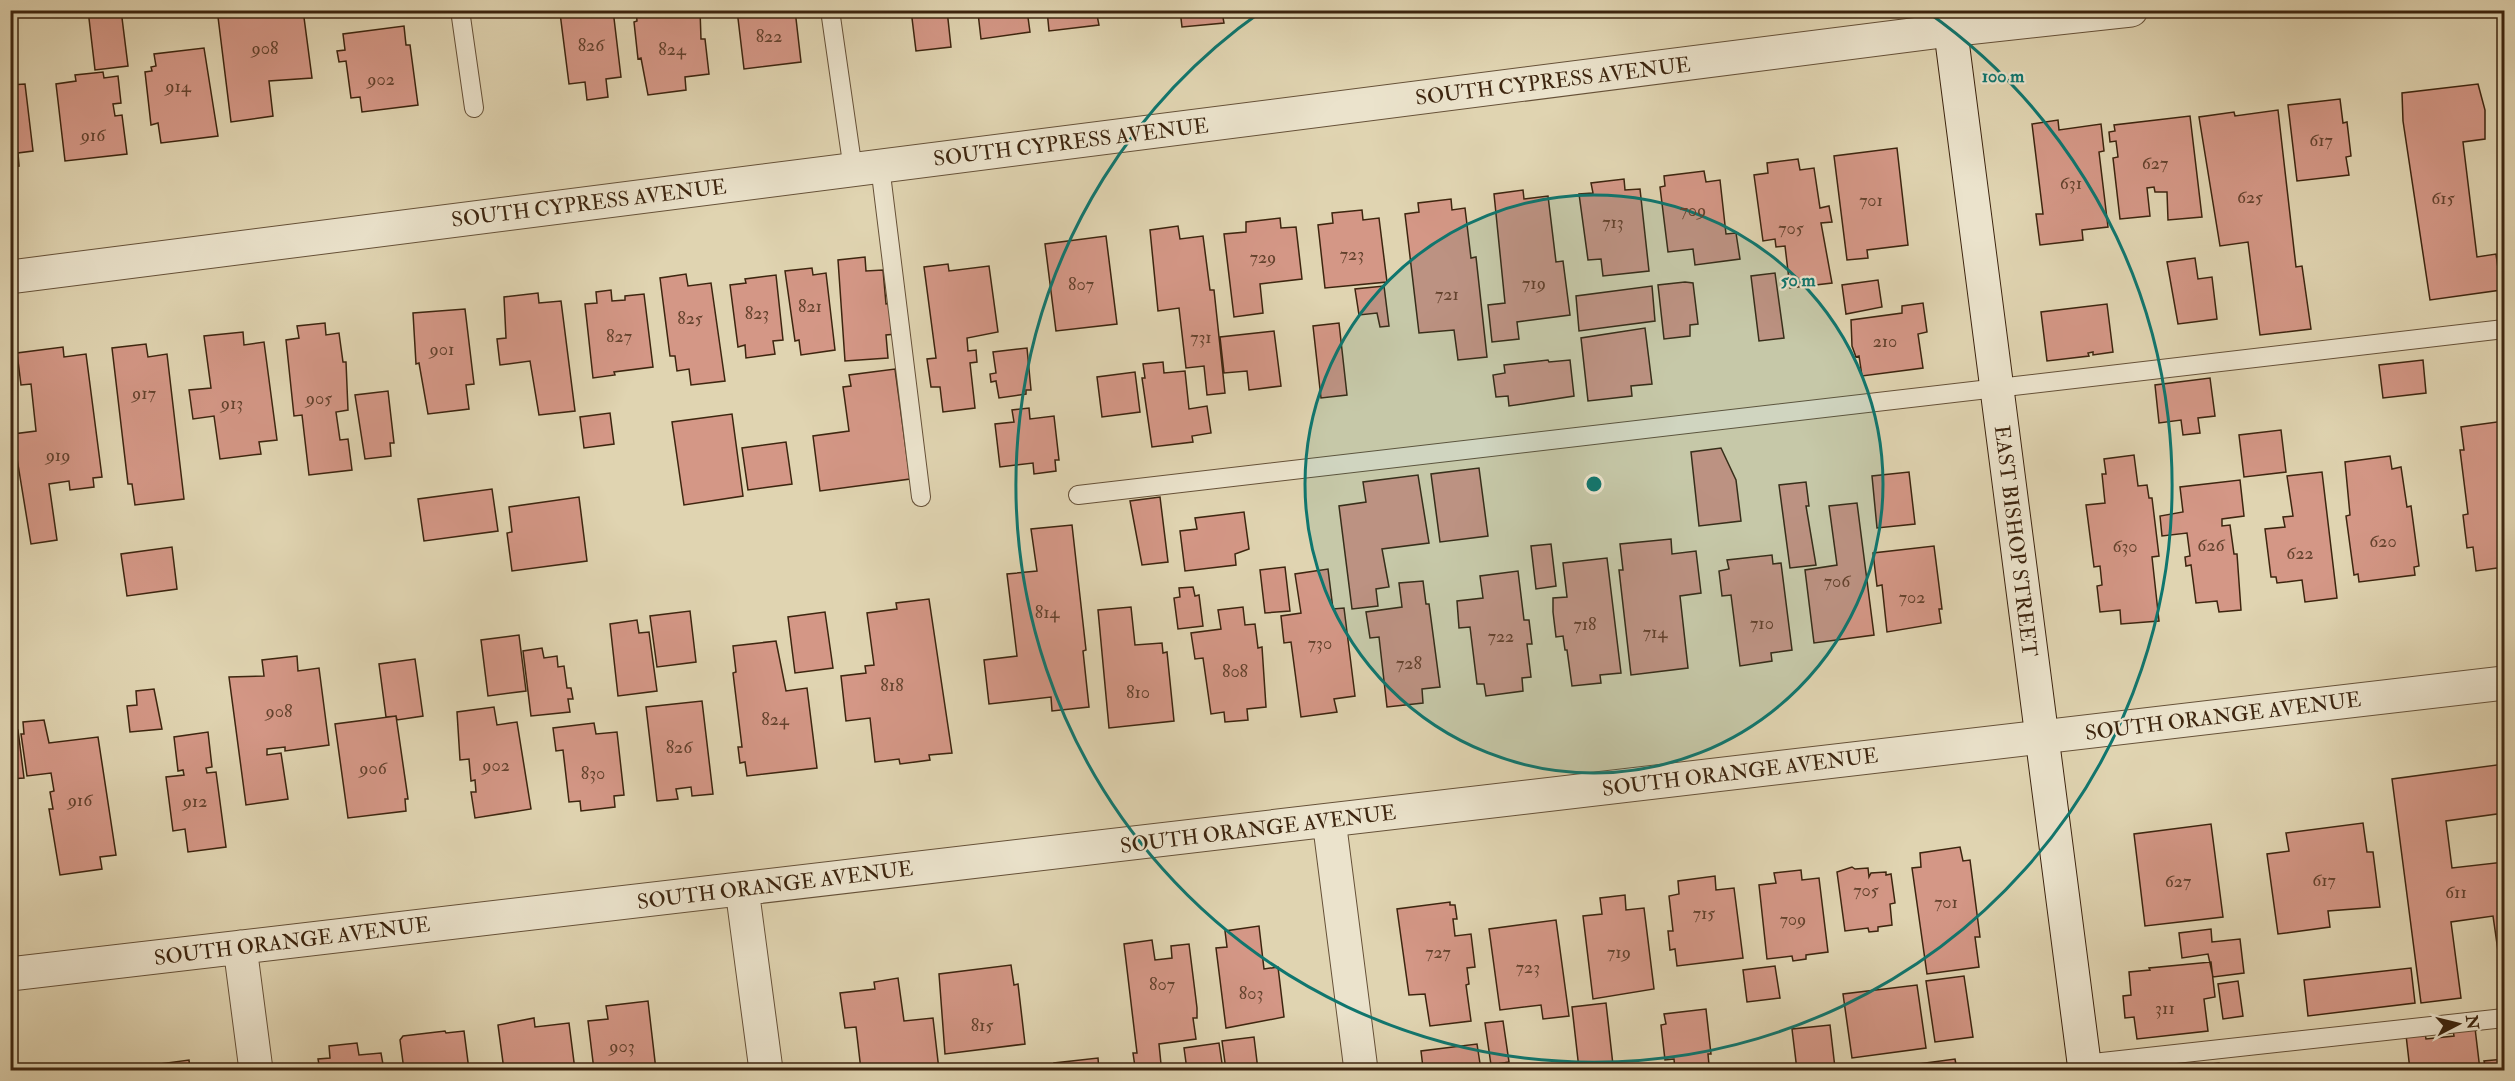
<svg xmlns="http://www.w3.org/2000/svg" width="2515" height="1081" viewBox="0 0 2515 1081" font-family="'IM FELL Double Pica',serif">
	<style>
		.building { fill: #d49786; stroke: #3d250f; stroke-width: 1.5 }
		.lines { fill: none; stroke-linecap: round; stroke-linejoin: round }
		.lane-casing { stroke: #665138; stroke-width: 20 }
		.street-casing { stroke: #665138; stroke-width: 35 }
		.secondary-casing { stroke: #3d250f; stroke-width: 35 }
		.lane { stroke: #ebe3cc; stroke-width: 18 }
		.street { stroke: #ebe3cc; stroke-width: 33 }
		.secondary { stroke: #ebe3cc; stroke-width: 33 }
		.ring { fill: none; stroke: #0f766e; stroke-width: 3 }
		.labels { text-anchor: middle; stroke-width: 4.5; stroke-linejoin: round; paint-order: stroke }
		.number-label { font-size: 18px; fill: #63422d }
		.street-label { font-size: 21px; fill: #3d250f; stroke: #ebe3cc }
		.centre { fill: #0f766e; stroke: #ebe3cc; stroke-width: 3 }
		.ring-label { font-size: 18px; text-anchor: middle; font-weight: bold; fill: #0f766e; stroke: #ebe3cc; stroke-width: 4.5; stroke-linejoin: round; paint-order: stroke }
	</style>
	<rect width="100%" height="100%" fill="#e0d4b1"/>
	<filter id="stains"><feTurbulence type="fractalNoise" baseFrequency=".00333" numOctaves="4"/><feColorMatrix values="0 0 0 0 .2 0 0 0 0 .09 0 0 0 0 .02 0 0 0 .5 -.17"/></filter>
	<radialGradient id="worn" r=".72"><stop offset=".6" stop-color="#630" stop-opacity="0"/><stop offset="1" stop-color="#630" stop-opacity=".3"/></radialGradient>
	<path class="building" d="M88 10H121L128 66 95 70Z
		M271 10H303L312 78 269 81 273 116 231 122 218 17Z
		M581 10H613L621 77 606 79 608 97 587 100 585 82 569 84 560 13Z
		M636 10H700L701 39H705L709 74 685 77 686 90 648 95 641 58 638 59 634 22 637 21Z
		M737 10H795L801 62 744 69Z
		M911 10H947L951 47 916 51Z
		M973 10H1027L1030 32 981 39 978 13 973 14Z
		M1047 10H1096L1099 25 1049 31Z
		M1127 10H1158L1127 15Z
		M1180 10H1236L1222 12 1224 23 1182 27Z
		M1287 10H1320V11L1287 16Z
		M404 26 406 45H410L418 105 362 112 360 97 351 98 346 61 339 62 337 51 345 50 343 34Z
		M204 48 218 136 161 143 158 123 151 125 145 72 152 71 151 67 156 66 154 54Z
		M103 72 104 78 118 76 121 103 113 104 115 116 122 115 127 154 65 161 56 84 76 81 75 75Z
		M25 84 33 151 18 153 19 166 10 167V85Z
		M2478 84 2485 110V139L2463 142 2477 257 2496 254 2501 290 2430 300 2403 121 2402 93Z
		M2340 99 2343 123 2347 122 2351 156 2346 157 2349 175 2297 181 2288 105Z
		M2278 110 2296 267 2302 266 2311 329 2260 335 2248 242 2220 246 2199 117 2234 112 2235 116Z
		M2190 116 2202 217 2168 220 2167 192H2155L2154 187 2147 188 2150 216 2120 219 2113 158 2118 157 2116 141 2110 142 2109 132 2115 131 2114 125Z
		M2058 120 2059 130 2101 124 2104 151 2099 152 2108 227 2082 230 2083 240 2040 245 2036 214H2043L2032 124Z
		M1897 148 1908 245 1867 250 1868 258 1847 260 1834 156Z
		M1798 159 1800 170 1814 168 1820 208 1829 206 1832 222 1821 223 1832 283 1790 288 1785 246 1776 247 1775 239 1763 241 1754 175 1768 173 1767 163Z
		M1704 171 1706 182 1720 180 1726 234 1736 233 1740 259 1695 265 1693 249 1668 252 1660 187 1665 186 1664 176Z
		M1624 179 1625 190 1640 189 1649 271 1603 276 1601 259 1588 260 1579 194 1593 193 1591 183Z
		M1523 190 1524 199 1548 196 1556 262 1563 261 1570 315 1517 322 1519 339 1492 342 1488 305 1505 303 1494 194Z
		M1451 199 1452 210 1465 208 1471 258 1476 257 1487 357 1458 360 1454 330 1419 333 1405 214 1419 212 1418 203Z
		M1362 210 1363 220 1379 218 1387 282 1325 288 1318 225 1333 223 1332 213Z
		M1280 218 1281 228 1296 227 1302 279 1260 284 1263 313 1234 317 1224 234 1246 232V222Z
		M1178 226 1180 239 1203 236 1210 290H1214L1225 393 1207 395 1204 366 1186 368 1179 308 1158 311 1150 230Z
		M1106 236 1117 324 1056 331 1045 244Z
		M865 257 866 271 883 270 886 304 895 303 896 334 886 335 888 358 845 361 838 260Z
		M2195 258 2198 279 2212 277 2217 319 2178 324 2167 262Z
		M948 264 949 271 989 266 998 332 967 338 968 351 976 350 977 362 970 363 975 408 943 412 940 387H931L927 359 936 358 924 267Z
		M812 268 813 275 826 273 835 350 801 355 799 340 795 341 785 271Z
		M1775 273 1784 338 1759 341 1751 276Z
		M686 274 688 286 711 283 725 381 691 385 689 369 677 371 675 356H670L660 278Z
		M776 275 783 340 773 341 775 354 746 358 745 345 738 347 730 285 746 283 745 279Z
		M1878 280 1882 307 1846 314 1842 285Z
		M1685 282 1693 283 1698 324 1690 325V336L1664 339 1658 285Z
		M1384 286 1389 326 1380 327 1377 313 1359 315 1355 289Z
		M1652 286 1655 321 1579 331 1576 296Z
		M611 290 612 301 625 300V296L644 294 653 367 614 372 615 375 593 378 585 304 597 303 596 292Z
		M538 293 539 303 561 301 575 411 539 415 530 361 500 365 497 339 506 338 504 297Z
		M1923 303 1927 332 1918 334 1923 368 1862 376 1859 356 1856 357 1852 346 1851 320 1902 313V306Z
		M2107 304 2113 352 2093 355V352L2088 353 2089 356 2047 361 2041 312Z
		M465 309 474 384 466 385 469 409 428 414 419 363 416 364 413 313Z
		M325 323 326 335 339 333 343 362H346L348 410 336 412 340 440 348 439 352 470 309 475 302 415 294 416 286 340 299 338 297 326Z
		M1339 323 1347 395 1321 398 1313 326Z
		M1645 328 1652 384 1631 386 1632 396 1588 401 1581 338Z
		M1274 331 1281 386 1249 390 1247 371 1224 373 1220 337Z
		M243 332 244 345 264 342 277 440 259 442 261 454 220 459 214 416 193 419 189 390 211 388 204 336Z
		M146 344 148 357 167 354 184 499 135 505 132 484H128L112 348Z
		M63 347 64 357 86 354 102 477 93 478 94 487 70 490 69 481 49 484 57 540 31 544 13 434 36 431 31 384 21 385 17 353Z
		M1027 348 1031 390H1026V394L999 398 996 381 991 382 990 374 996 373 993 352Z
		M1548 360 1549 362 1570 360 1574 396 1509 406 1508 396 1496 397 1493 375 1505 373 1504 365Z
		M2423 360 2426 393 2383 398 2379 365Z
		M1163 362 1164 373 1185 371 1189 409 1207 406 1211 433 1192 436 1193 442 1152 447 1142 378H1145L1143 364Z
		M895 369 910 479 820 491 813 436 849 431 843 387 851 386 849 375Z
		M1135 372 1140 412 1102 417 1097 377Z
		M2210 378 2215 416 2198 418 2200 433 2183 435 2181 420 2159 423 2155 385Z
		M388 391 394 443H390L391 456 365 459 355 395Z
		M1029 408 1030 419 1054 416 1059 460H1055L1056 471 1034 474 1033 463 1000 467 995 424 1014 422 1012 410Z
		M610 413 614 444 584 448 580 417Z
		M732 414 743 496 684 505 672 422Z
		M2504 421V567L2476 571 2473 547 2467 548 2463 515 2468 514 2460 450H2464L2461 427Z
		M2281 430 2286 472 2244 477 2239 435Z
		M786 442 792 484 748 490 742 448Z
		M1721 448 1736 480 1741 521 1699 526 1691 452Z
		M2134 455 2138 486 2147 485 2149 498H2152L2159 556 2152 557 2159 621 2121 624 2120 610 2100 612 2097 586 2102 585 2100 566 2094 567 2086 505 2105 503 2102 474H2106L2104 459Z
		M2390 456 2392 469 2401 467 2407 507 2411 506 2419 566 2414 567 2415 575 2359 582 2358 574 2354 575 2346 516 2350 515 2345 462Z
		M1479 468 1488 536 1440 542 1431 474Z
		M1909 472 1915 524 1877 528 1872 476Z
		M2322 472 2337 598 2305 602 2302 580 2277 583 2276 577H2271L2265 529 2285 527 2283 517 2293 516 2287 476Z
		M1418 475 1429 543 1382 549 1389 587 1376 589 1378 606 1352 609 1339 506 1366 502 1363 482Z
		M2240 480 2244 516 2222 519V526L2230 525 2234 554H2237L2241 610 2219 612 2217 601 2196 603 2191 565 2186 566 2185 557 2190 556 2187 533 2162 536 2160 516 2183 512 2180 487Z
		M1806 482 1809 506H1806L1816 565 1790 568 1779 485Z
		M492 489 498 531 424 541 418 499Z
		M579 497 587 561 512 571 507 533 512 532 509 507Z
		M1160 497 1168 562 1142 565 1130 501Z
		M1857 503 1874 635 1814 643 1805 570 1837 565 1829 506Z
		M1244 512 1249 549 1235 554 1236 565 1185 571 1180 531 1197 529 1195 518Z
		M1072 525 1086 650 1083 651 1089 707 1052 711 1051 697 989 704 984 660 1017 656 1007 574 1037 571 1031 529Z
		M1671 539 1672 554 1696 551 1701 593 1680 596 1688 668 1631 675 1619 570H1623L1620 544Z
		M1551 544 1556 586 1536 589 1531 546Z
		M1934 546 1942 609H1939L1941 623 1887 632 1882 585 1877 586 1873 553Z
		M172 547 177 589 127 596 121 554Z
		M1772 555 1773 564 1781 563 1792 650 1771 653 1772 661 1740 666 1731 595 1722 596 1719 571 1729 569 1727 560Z
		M1607 558 1621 673 1600 675 1601 683 1572 686 1567 650H1565L1563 636 1556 637 1553 612V598L1567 597 1563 563Z
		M1285 567 1290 611 1265 613 1260 570Z
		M1328 569 1333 609 1344 608 1355 696 1334 699 1337 712 1301 717 1291 642 1284 643 1281 616 1301 613 1295 574Z
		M1518 571 1524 620H1529L1532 644H1527L1531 677 1522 678 1523 691 1486 696 1484 684H1477L1470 627 1459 628 1457 601 1483 598 1480 576Z
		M1423 581 1426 604H1429L1440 687 1422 689 1423 703 1387 707 1379 637 1370 638 1366 612 1402 607 1399 583Z
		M1193 587 1195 596 1199 595 1203 626 1178 629 1174 598 1180 597 1179 588Z
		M929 599 952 753 929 755 930 760 900 764 899 759 875 762 870 718 846 721 841 676 866 673 865 666 874 665 867 613 897 609 896 603Z
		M1131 607 1135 645 1162 643 1163 653 1167 652 1174 721 1109 728 1098 610Z
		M1243 607 1245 625 1255 624 1258 648 1262 647 1266 707 1247 709 1248 720 1225 722 1224 712 1211 714 1203 658 1195 659 1191 633 1221 629 1218 610Z
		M690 611 696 662 657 667 650 616Z
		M825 612 833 668 795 673 788 617Z
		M637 620 639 633 649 632 657 691 618 696 610 624Z
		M519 635 526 691 488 696 481 640Z
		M776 641 786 691 807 688 817 768 747 776 745 762 740 763 738 747H742L733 673 736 672 733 646Z
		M542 648 544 658 557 656 558 667 564 666 567 688H571L573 699H568L570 712 531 716 523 651Z
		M297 656 298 671 319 668 329 745 285 751V747L267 749V755L281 753 288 799 246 805 229 677 264 676 262 660Z
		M415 659 423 716 397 720 396 716 386 717 379 664Z
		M154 689 162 729 130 732 127 706 137 705 136 691Z
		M702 701 713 794 692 796 691 787 676 789 678 799 657 801 646 707Z
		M494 707 497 725 517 722 531 809 475 818 471 792H476L475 780 471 781 469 759 460 760 457 712Z
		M396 716 408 799H405L406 811 348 818 335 724Z
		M44 720 49 743 98 737 116 855 100 857 102 869 60 875 49 809H53L50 792 54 791 51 773 27 776 21 734H24L23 722Z
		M594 723 596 734 617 732 624 795 614 796 615 807 581 811 580 801 569 802 563 750 556 751 553 728Z
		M18 730 24 778 10 779V731Z
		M208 732 212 767 206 768 207 773 216 772 226 847 188 852 185 829 173 831 166 777 184 775 183 770 178 771 174 737Z
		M2504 764V813L2446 821 2452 868 2504 862V993L2493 916 2451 922 2461 998 2421 1003 2392 779Z
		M2363 823 2367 852H2373L2380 907 2328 911 2330 927 2278 934 2267 854 2289 851 2286 833Z
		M2211 824 2223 917 2145 926 2134 834Z
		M1960 847 1963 861 1970 860 1980 937H1975L1979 967 1927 974 1912 868 1921 867 1920 853Z
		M1852 867 1855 869 1868 868 1869 877 1871 873 1886 872V875L1891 874 1895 903 1890 904 1892 925 1878 927V931L1869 932 1868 928 1845 931 1837 872Z
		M1801 870 1802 880 1819 878 1828 952 1806 955V959L1793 961 1792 956 1767 959 1759 885 1776 883 1774 873Z
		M1715 876 1716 890 1734 888 1743 958 1677 966 1675 949 1670 950 1668 931H1673L1669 896 1679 894 1678 881Z
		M1625 895 1626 910 1644 908 1654 989 1593 999 1583 916 1602 914 1600 898Z
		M1450 902V905H1455L1457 919H1453L1455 936 1471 934 1475 967 1467 968 1469 984 1466 985 1471 1021 1430 1026 1425 994 1409 995 1397 909Z
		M1556 920 1569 1016 1543 1019 1541 1005 1500 1010 1489 929Z
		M1259 926 1264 969 1278 967 1284 1017 1226 1028 1216 948 1227 947 1225 931Z
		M2211 929 2212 942 2240 939 2244 973 2213 977 2208 954 2182 958 2179 933Z
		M1152 940 1155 960 1172 958 1171 946 1189 944 1197 1008V1018H1193L1196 1039 1159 1044 1161 1064 1135 1067 1133 1053H1137L1124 944Z
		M2211 962 2215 997 2204 999 2208 1031 2137 1039 2134 1017 2125 1018 2123 996 2131 995 2129 972 2150 970 2149 968Z
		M1011 965 1014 985 1018 984 1025 1044 945 1054 939 974Z
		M1775 966 1780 998 1747 1002 1743 970Z
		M2411 968 2415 1003 2308 1016 2304 980Z
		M1964 976 1973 1037 1935 1042 1926 981Z
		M898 978 904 1021 933 1018 939 1070H861L856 1027 845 1028 840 993 875 989 874 982Z
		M2238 981 2243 1016 2223 1019 2218 984Z
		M1917 985 1926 1048 1852 1058 1843 994Z
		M648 1001 656 1070H594L588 1021 608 1019 606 1006Z
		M1606 1003 1613 1065 1579 1069 1572 1007Z
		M1706 1009 1711 1054H1708L1709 1065 1675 1070 1674 1059 1665 1060 1661 1025 1666 1024 1664 1014Z
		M534 1018 535 1027 569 1023 575 1070H504L498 1025Z
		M1503 1021 1509 1062 1491 1065 1485 1023Z
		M1830 1025 1835 1068 1797 1070 1792 1029Z
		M2475 1028 2480 1070H2410L2406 1035 2425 1033 2426 1039 2454 1036 2453 1030Z
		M445 1031 446 1033 464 1031 469 1070H404L400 1040 403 1036Z
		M1254 1037 1258 1070H1226L1222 1041Z
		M357 1043 359 1055 381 1053 384 1070H320L318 1059 330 1058 329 1046Z
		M1219 1043 1223 1070H1187L1184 1048Z
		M1477 1044 1481 1070H1420L1423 1068 1421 1051Z
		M1098 1058 1099 1070H1055L1054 1063Z
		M1955 1059 1957 1070H1912L1911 1065Z
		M2504 1059V1070H2486L2484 1061Z
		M189 1060 190 1070H137L152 1068 151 1065Z
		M2219 1063 2220 1070H2161Z"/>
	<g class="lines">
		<g class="lane-casing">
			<path id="lane" d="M460 10 474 108
				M830 10 853 170
				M880 166 921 497
				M1078 495 2504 329
				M2084 1064 2504 1018"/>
		</g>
		<g class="street-casing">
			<path id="street" d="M10 277 1950 30 2131 10
				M1329 820 1361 1070
				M742 889 766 1070
				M240 947 256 1070
				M10 974 2504 683"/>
		</g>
		<g class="secondary-casing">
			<path id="secondary" d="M1948 10 2085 1070"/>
		</g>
		<use href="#lane" class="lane"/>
		<use href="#street" class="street"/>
		<use href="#secondary" class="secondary"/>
	</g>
	<circle cx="1594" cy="484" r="289" fill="#0f766e" fill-opacity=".12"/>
	<g class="ring">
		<circle cx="1594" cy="484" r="289"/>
		<path d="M1926 11A578 578 0 1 1 1262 11"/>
	</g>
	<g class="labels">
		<g class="number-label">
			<text x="769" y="42">822</text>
			<text x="591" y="51">826</text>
			<text x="265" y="54">908</text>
			<text x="672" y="55">824</text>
			<text x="381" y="85">902</text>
			<text x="178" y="92">914</text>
			<text x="93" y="141">916</text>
			<text x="2321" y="146">617</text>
			<text x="2155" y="169">627</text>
			<text x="2071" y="189">631</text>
			<text x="2250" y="203">625</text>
			<text x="2443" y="204">615</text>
			<text x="1871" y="206">701</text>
			<text x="1693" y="216">709</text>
			<text x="1613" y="228">713</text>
			<text x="1791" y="234">705</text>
			<text x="1352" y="260">723</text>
			<text x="1263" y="263">729</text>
			<text x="1534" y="289">719</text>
			<text x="1081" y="290">807</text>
			<text x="1447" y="300">721</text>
			<text x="810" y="312">821</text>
			<text x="757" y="319">823</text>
			<text x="690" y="324">825</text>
			<text x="619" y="342">827</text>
			<text x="1201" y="343">731</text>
			<text x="1885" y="347">210</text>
			<text x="442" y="355">901</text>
			<text x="144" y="399">917</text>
			<text x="319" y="404">905</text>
			<text x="232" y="409">913</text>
			<text x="58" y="461">919</text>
			<text x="2383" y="547">620</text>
			<text x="2211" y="551">626</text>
			<text x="2125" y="552">630</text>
			<text x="2300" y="559">622</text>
			<text x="1837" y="587">706</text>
			<text x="1912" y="603">702</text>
			<text x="1047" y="618">814</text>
			<text x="1762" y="629">710</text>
			<text x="1585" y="630">718</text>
			<text x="1655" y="638">714</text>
			<text x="1501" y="642">722</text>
			<text x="1320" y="649">730</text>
			<text x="1409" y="669">728</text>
			<text x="1235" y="677">808</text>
			<text x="892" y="691">818</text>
			<text x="1138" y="698">810</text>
			<text x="279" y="717">908</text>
			<text x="775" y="725">824</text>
			<text x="679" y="753">826</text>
			<text x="496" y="771">902</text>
			<text x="373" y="774">906</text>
			<text x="593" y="779">830</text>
			<text x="80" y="806">916</text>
			<text x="195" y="807">912</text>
			<text x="2324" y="886">617</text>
			<text x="2178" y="887">627</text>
			<text x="1866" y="896">705</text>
			<text x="2456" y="898">611</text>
			<text x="1946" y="908">701</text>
			<text x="1704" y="919">715</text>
			<text x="1793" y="925">709</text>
			<text x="1438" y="958">727</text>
			<text x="1619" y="958">719</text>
			<text x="1528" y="973">723</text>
			<text x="1162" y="990">807</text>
			<text x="1251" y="999">803</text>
			<text x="2165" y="1014">311</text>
			<text x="982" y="1031">815</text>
			<text x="622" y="1052">903</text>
		</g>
		<g class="street-label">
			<text transform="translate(1553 81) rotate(-7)" y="7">SOUTH CYPRESS AVENUE</text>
			<text transform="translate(1071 142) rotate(-7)" y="7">SOUTH CYPRESS AVENUE</text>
			<text transform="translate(589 203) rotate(-7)" y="7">SOUTH CYPRESS AVENUE</text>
			<text transform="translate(2016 541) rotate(83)" y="7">EAST BISHOP STREET</text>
			<text transform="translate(2223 716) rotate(-7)" y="7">SOUTH ORANGE AVENUE</text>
			<text transform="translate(1740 772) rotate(-7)" y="7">SOUTH ORANGE AVENUE</text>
			<text transform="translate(1258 829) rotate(-7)" y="7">SOUTH ORANGE AVENUE</text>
			<text transform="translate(775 885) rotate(-7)" y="7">SOUTH ORANGE AVENUE</text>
			<text transform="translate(292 941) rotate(-7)" y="7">SOUTH ORANGE AVENUE</text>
		</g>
	</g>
	<circle cx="1594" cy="484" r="9" class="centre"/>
	<g class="ring-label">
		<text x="2003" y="82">100 m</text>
		<text x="1798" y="286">50 m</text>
	</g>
	<rect width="2515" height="1081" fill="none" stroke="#e0d4b1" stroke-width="36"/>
	<rect x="12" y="12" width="2491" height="1057" fill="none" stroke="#3d250f" stroke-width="3"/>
	<rect x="18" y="18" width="2479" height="1045" fill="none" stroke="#3d250f" stroke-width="1.5"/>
	<g transform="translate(2458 1024) rotate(83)" stroke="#ebe3cc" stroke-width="4.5" paint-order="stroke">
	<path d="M0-4.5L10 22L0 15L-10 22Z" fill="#3d250f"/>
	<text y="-9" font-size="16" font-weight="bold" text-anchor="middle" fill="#3d250f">N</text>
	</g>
	<rect width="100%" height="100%" filter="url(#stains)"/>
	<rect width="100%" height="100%" fill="url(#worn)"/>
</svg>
